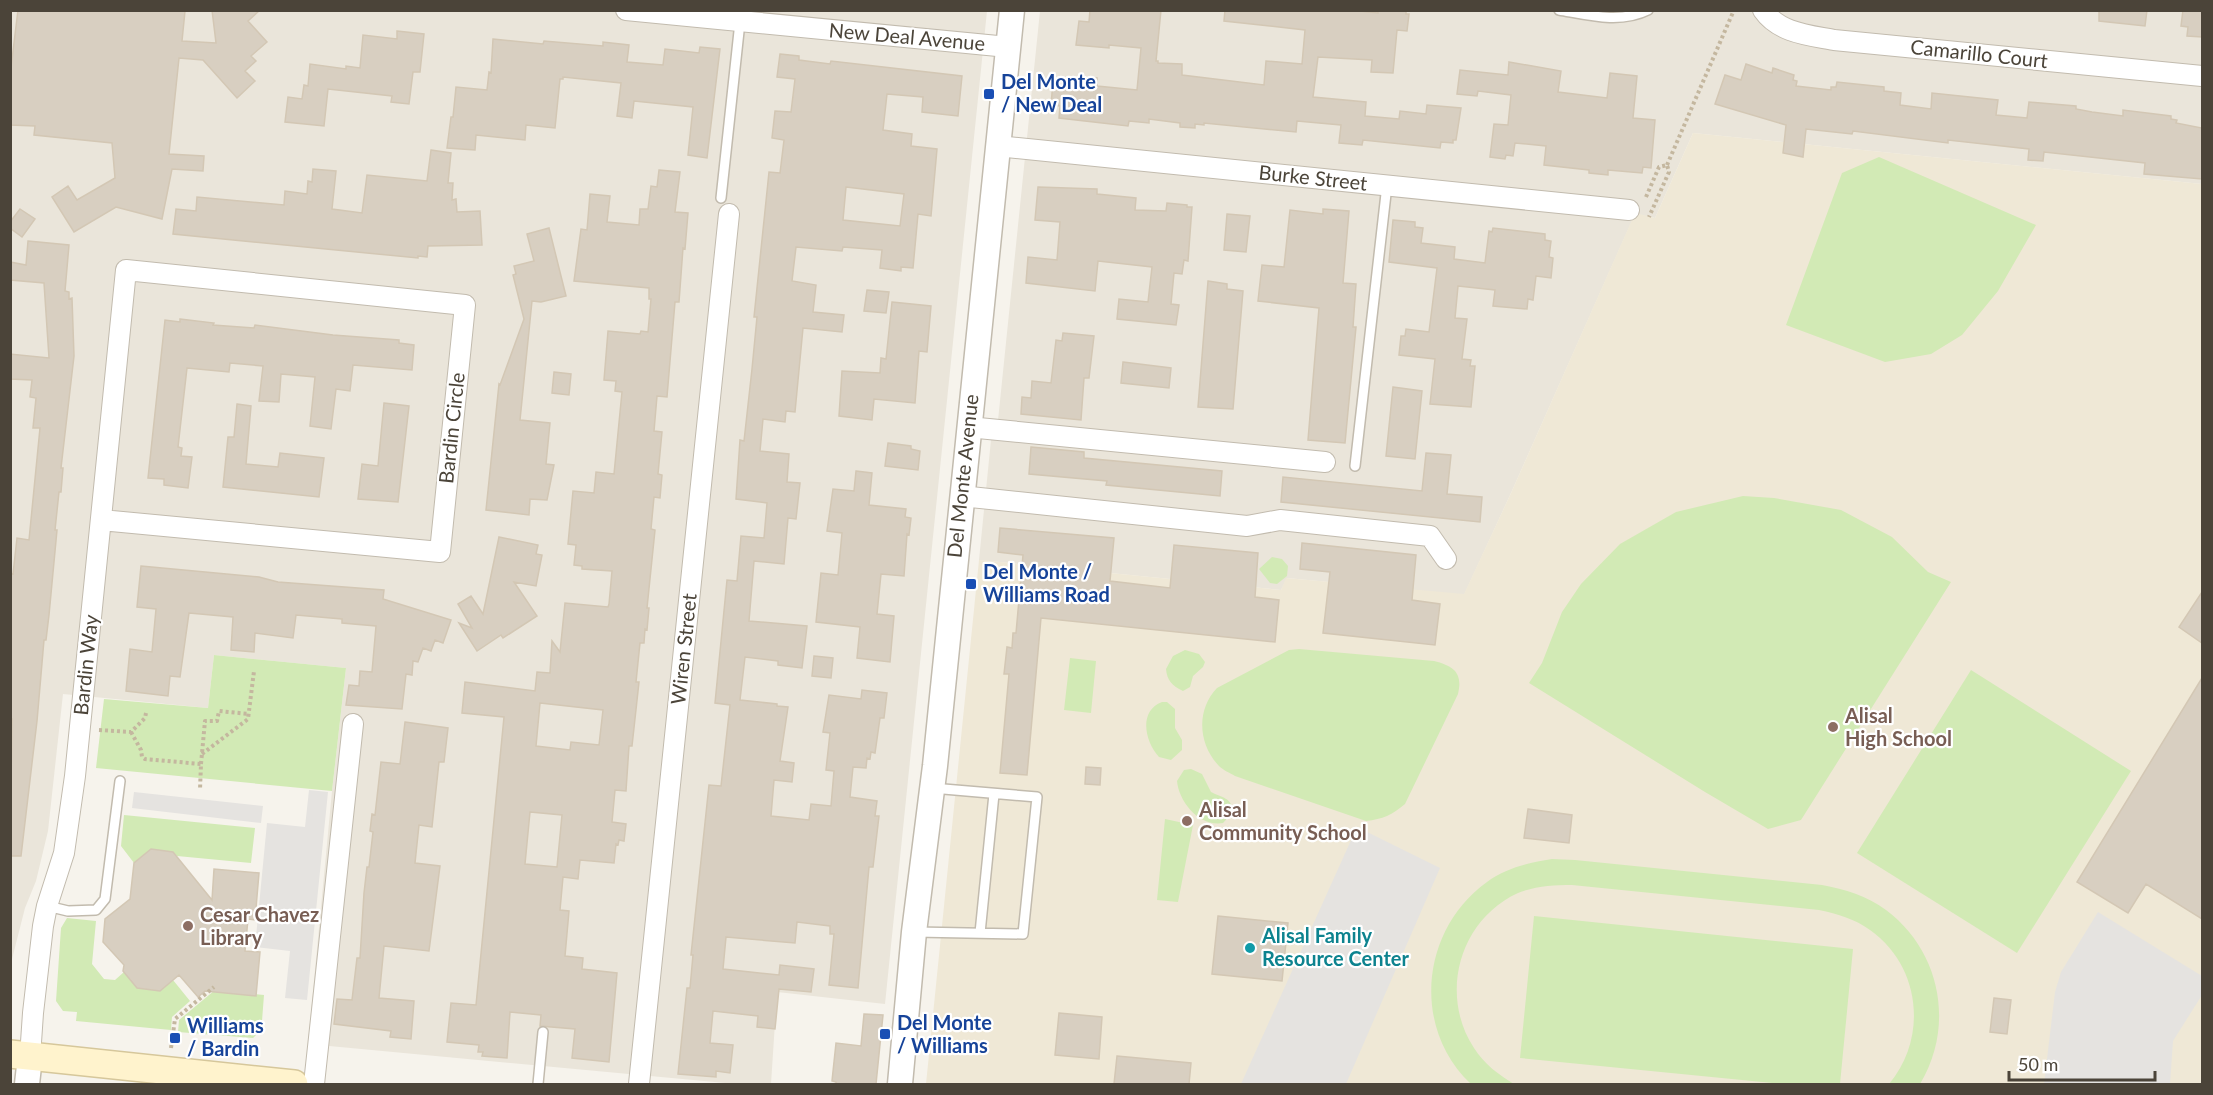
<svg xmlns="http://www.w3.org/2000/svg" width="2213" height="1095" viewBox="0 0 2213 1095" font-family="Lato,sans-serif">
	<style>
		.residential { fill: #eae5da }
		.education { fill: #efe8d6 }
		.green { fill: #d2eab5 }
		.parking { fill: #e5e3e0 }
		.building { fill: #d8cfc1; stroke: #d3c7b4; stroke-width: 1.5; fill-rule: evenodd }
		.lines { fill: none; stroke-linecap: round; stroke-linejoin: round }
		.service-casing { stroke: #c2bbae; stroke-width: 12 }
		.minor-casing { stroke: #c2bbae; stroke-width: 22 }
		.tertiary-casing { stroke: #c2bbae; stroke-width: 27 }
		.secondary-casing { stroke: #d6c79b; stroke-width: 30 }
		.path { stroke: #c4b79f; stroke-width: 4; stroke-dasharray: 3 3; stroke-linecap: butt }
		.service { stroke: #fff; stroke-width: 9 }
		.minor { stroke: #fff; stroke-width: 20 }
		.tertiary { stroke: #fff; stroke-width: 24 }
		.secondary { stroke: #fff3cd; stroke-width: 27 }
		.transit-dot { fill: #1a4fb4; stroke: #fff; stroke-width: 2 }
		.education-dot { fill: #8d6e63; stroke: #fff; stroke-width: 2 }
		.culture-dot { fill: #0f9aa8; stroke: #fff; stroke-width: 2 }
		.labels { text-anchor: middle; stroke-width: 4.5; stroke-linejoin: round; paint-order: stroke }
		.street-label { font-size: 20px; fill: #4b4439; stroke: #fff }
		.transit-label { font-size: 20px; font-weight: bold; fill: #164399; stroke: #fff; text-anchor: start }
		.education-label { font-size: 20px; font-weight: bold; fill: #785e54; stroke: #fff; text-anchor: start }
		.culture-label { font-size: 20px; font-weight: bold; fill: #0d838f; stroke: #fff; text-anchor: start }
	</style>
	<rect width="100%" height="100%" fill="#f6f3ec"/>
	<path class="residential" d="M11 11H987L885 1004 777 992 771 1084H736L308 1044 332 791 346 668 214 655 208 708 63 694 48 831 36 881 25 908 11 963Z
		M1040 11H2202V184L1693 133 1655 218 1635 214 1511 493 1464 595 1287 578 1281 590 979 560 991 440H996Z"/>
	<path class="education" d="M1693 133 2202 184V1084H926L979 560 1281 590 1286 578 1464 594 1511 493 1635 213 1655 218Z"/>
	<path class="green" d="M1879 157 2036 225 1998 291 1962 335 1931 354 1885 362 1786 325 1842 173Z
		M1743 496 1774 498 1841 510 1892 537 1928 572 1951 582 1801 820 1768 829 1705 792 1529 683 1542 663 1562 612 1581 584 1620 544 1676 512Z
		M1272 557 1282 559 1288 566 1287 576 1277 584 1270 583 1259 569Z
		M1299 649 1434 661C1454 666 1463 673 1458 694L1405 804C1392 815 1383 819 1366 821L1235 776C1230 773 1223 770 1219 766 1198 744 1196 710 1217 688L1289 650Z
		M1185 650 1199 654 1205 662 1203 667 1193 676 1190 687 1183 691C1172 686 1167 680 1166 669L1173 656Z
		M214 655 346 668 332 791 96 768 104 699 208 708Z
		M1070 658 1096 661 1091 713 1064 710Z
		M1971 670 2131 771 2017 953 1857 853Z
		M1162 702H1167L1175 709V728L1182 740V750L1171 760 1159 757C1145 742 1138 711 1162 702Z
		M1191 769 1202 774 1211 792C1222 798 1232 797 1233 812L1223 823C1199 827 1179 802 1177 781L1184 770Z
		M124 815 255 828 251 863 177 856 173 852 151 849 134 863 121 846Z
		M1165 819 1193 825 1178 902 1157 900Z
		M1552 859 1575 860 1822 885C1845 889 1867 896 1886 910 1941 951 1955 1026 1920 1084H1889C1928 1038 1921 966 1870 930 1855 919 1838 914 1819 910L1572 885C1553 885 1536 886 1518 893 1459 920 1439 995 1474 1048 1484 1064 1499 1075 1514 1084H1471C1411 1028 1421 929 1487 882 1506 868 1528 863 1552 859Z
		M1534 916 1853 949 1840 1084H1782L1520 1058Z
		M67 918 96 921 92 964 104 979 115 980 124 972 137 988 160 991 173 980 190 1001 172 1017 171 1030 76 1021 77 1012 63 1011 56 1001 61 928Z
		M215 990 264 995 261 1034H257L253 1038 178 1032 179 1020Z"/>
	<path class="parking" d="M309 790 328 792 307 1000 285 998 290 951 255 947 267 823 305 827Z
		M134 792 263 806 261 823 132 808Z
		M1357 827 1440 868 1346 1084H1241Z
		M2098 912 2202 976V995L2173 1041 2170 1084H2044L2055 992 2061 972Z"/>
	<path class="building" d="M18 10 185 11 182 41 216 43 212 10H260L248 21 267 42 251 56 256 61 245 71 255 81 237 98 203 60 179 58 169 154 204 156 203 171 172 169 162 219 116 207 74 232 52 197 68 186 77 200 115 178 112 143 34 135 35 126 10 125V76Z
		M1090 10H1161L1156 61H1158V63L1182 64V75L1264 85 1266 61 1302 64 1305 30 1224 21 1225 10H1350L1378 13V10H1406V14H1409L1407 31 1397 30 1393 73 1371 72 1372 60 1318 57 1313 97 1366 102 1365 116 1399 119 1400 111 1426 114 1427 105 1461 108 1456 140H1453V143L1441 142 1440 148 1363 140 1362 145 1339 143 1341 125 1297 121 1296 132 1204 123V125L1195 124V128L1180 127V123L1149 119V123L1129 121 1128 126 1059 118 1060 106 1051 105 1053 82 1082 85V77L1097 78V86L1137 90 1141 48 1109 45V48L1076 45 1079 21 1089 22Z
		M2099 10H2147L2145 26 2099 21Z
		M2183 10H2202V37L2187 36 2188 27 2181 26Z
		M397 31 424 34 420 72H413L409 104 391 102 392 96 328 89 324 126 285 122 288 97 302 99 304 85 308 86 310 64 346 69V66L360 68 363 35 397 39Z
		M493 39 543 44 544 41 603 46V42L629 45 627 62 663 65 665 49 699 53 700 47 720 49 707 158 688 155 693 107 634 101 632 118 617 116 621 83 563 77V79H560L555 128 526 125 525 140 476 135 475 150 447 148 451 117H453L456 87 487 90 489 72 491 73Z
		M780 54 799 56V60L830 64 831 61 962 76 958 116 922 112 923 97 887 94 883 130 912 134 911 146 937 149 931 216 918 214 913 268 901 267V271L880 268 882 250 843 247 842 251 796 247 792 281 816 285 813 312 844 315 842 332 803 328 795 412 786 411 785 422 763 419 760 451 789 454 787 482 800 483 796 519 788 518 784 564 754 561 749 621 807 626 802 668 778 665V661L745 657 740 700 777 704V706L788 707 780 761 794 763 792 782 774 780 771 816 809 820 811 804 831 806 834 771 826 770 830 733 823 732 829 695 861 699 862 690 887 693 884 718H880L875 753 871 752 870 759 867 758 866 768 853 767 850 797 877 801 875 816H879L873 867H869L858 988 829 985 834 934H830V926L797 922 795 943 726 937 723 969 779 975 780 965 814 969 811 992 779 989 775 1029 757 1027 758 1016 713 1011 710 1043 733 1045 730 1073 716 1071V1077L678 1074 687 988H690L693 955H691L709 785 721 786 730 705 715 703 727 580 737 581 741 536 764 538 767 503 736 499 740 440 744 441 752 369 757 317H754L769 172 780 173 784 140 772 138 775 111 791 112 795 79 777 77ZM846 187 904 194 900 226 843 220Z
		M1509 62 1561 71 1558 92 1607 98 1610 73 1637 76 1633 118 1655 120 1651 168 1643 167 1642 173 1608 170V175L1589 173V170L1544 165 1546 146 1515 143 1513 156 1506 155 1505 159 1490 157 1494 124 1508 125 1511 95 1478 91 1477 96 1457 94 1460 70 1508 75Z
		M1746 64 1772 73 1773 68 1794 75 1793 80 1797 81 1796 86 1831 90V87H1836L1837 82 1884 87V91L1901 93 1900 105 1931 109 1932 93 1998 100 1996 115 2027 118 2029 102 2076 106V109L2092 112 2123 116V110L2171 116V119L2177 120 2176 123 2202 128V179L2144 174 2145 163 2044 152 2043 161 2028 160 2029 149 1948 140V143L1853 131 1852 134 1806 129 1803 157 1783 153 1786 125 1715 104 1725 75 1741 80Z
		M431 150 451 153 448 183H453L452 200 456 199 457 212 480 211 482 245 428 246 427 257 418 256V258L173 234 176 209 196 211 197 197 284 205 285 191 307 194 308 181 312 182 313 169 336 171 332 209 362 213 367 175 427 181Z
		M659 170 680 172 675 212 688 213 685 249 683 248 679 302H675L667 397 657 396 654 431 662 432 658 474 662 475 660 498 654 497 651 529 655 530 647 608H649L647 630 645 629 644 643H640L636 682H639L632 746H629L626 791 615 790 612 822 626 824 624 841 619 840 618 845 616 844 614 863 580 860 578 879 563 877 560 910 569 911 565 956 583 958 582 969 617 973 609 1062 572 1058 575 1029 540 1026 541 1015 510 1012 507 1058 482 1056 483 1052H478L479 1045 447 1042 451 1003 476 1005 504 717 462 713 465 682 535 691 537 672 550 673 552 641 560 652 565 603 608 607 609 604 612 571 582 569V566L574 565 576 545 568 544 573 491 594 493 596 472 614 474 622 392 615 391 616 381 604 380 608 331 640 334 641 331 648 332 651 299H649V288L574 281 581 229 587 230 590 194 610 196 607 222 639 225 640 209H648L651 186 657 187ZM540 703 603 710 599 745 571 742 570 750 536 746ZM530 812 562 815 557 867 525 864Z
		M1038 187 1097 189V194L1136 198 1135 210 1166 211 1167 203 1187 205V207H1192L1188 261 1184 260 1182 274 1174 273 1171 304 1179 305 1176 325 1117 319 1119 299 1148 302 1152 267 1098 261 1095 291 1026 283 1028 257 1057 260 1060 222 1035 220Z
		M20 209 35 219 22 237 10 228V222Z
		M1323 209 1349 211 1343 283 1356 284 1353 327H1356L1345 443 1308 440 1319 308 1258 301 1262 265 1284 267 1290 210 1323 214Z
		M1227 214 1250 216 1246 252 1224 250Z
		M1393 220 1415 222V227L1423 228 1421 243 1455 247 1454 259 1485 263 1489 231 1492 232 1493 228 1545 234V240L1551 241 1549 257 1553 258 1551 278 1536 276 1533 300 1528 299 1527 309 1493 306 1495 290 1458 286 1455 318 1467 319 1462 359 1471 360 1470 366H1475L1471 407 1430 404 1435 359 1399 355 1401 336H1405L1406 329 1429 332 1437 268 1389 262Z
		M549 228 566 296 541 302 532 301 520 420 550 423 546 464 554 465 547 500 530 499 529 515 486 510 499 384 500 385 524 319 513 275 516 274 514 266 534 261 527 234Z
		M28 241 69 245 65 291 69 292V299L72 298 74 356 61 468H63L61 492H59L55 530H57L49 615 46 640H44L37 721 21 856H10L12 719H10V573L13 574 17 538 29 540 40 428H33L36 398 30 397 32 380 10 379V354L49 358 44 283 10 280V262L26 265Z
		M1208 281 1227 284V289L1243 291 1233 409 1198 407Z
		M867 290 889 292 886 313 864 311Z
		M892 302 931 306 927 352 919 351 915 403 874 399 872 420 839 416 842 371 880 373 881 358 886 359Z
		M180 319 214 323 213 325 254 328 255 325 333 335 399 340V343L414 345 412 370 353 365 350 391 336 389 331 429 310 426 315 377 281 374 279 402 259 401 263 366 230 363 229 372 187 368 178 447 182 448 181 456 192 457 188 488 164 485V479L148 478 165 320 180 322Z
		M1063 333 1094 336 1089 378H1084L1081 420 1021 414 1022 397 1031 398 1032 381 1051 383 1056 340 1062 341Z
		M1123 362 1171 368 1169 388 1121 383Z
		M554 372 571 374 569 395 552 393Z
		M1393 387 1422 391 1415 459 1386 456Z
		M384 403 409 406 398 502 358 499 362 464 378 466Z
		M237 404 251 406 246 464 278 467 280 453 324 458 319 497 223 487 228 437H234Z
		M888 443 911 446V449L920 451 918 470 885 466Z
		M1031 447 1084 452V458L1222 471 1220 496 1106 485 1107 481 1029 474Z
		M1426 453 1451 455 1447 494 1482 497 1480 522 1281 502 1283 477 1422 491Z
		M856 471 872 473 869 505 906 509 905 517 911 518 909 535 907 534 904 576 881 574 877 614 894 616 890 662 857 658 860 627 816 622 821 573 838 575 842 533 827 531 833 489 854 491Z
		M1000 528 1114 538 1110 581 1170 588 1174 545 1258 553 1255 597 1279 600 1275 642 1041 618 1027 775 1000 773 1009 674H1004L1007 647 1012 648 1013 633H1016L1023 555 998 552Z
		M499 537 538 545 536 554 542 555 536 586 514 582 537 616 503 638 501 635 477 651 459 623 472 628 458 604 471 596 483 614Z
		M1302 543 1416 555 1412 600 1440 604 1435 645 1323 633 1330 572 1300 569Z
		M141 566 259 577 278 582 384 590 383 599 451 620 443 643 435 640 431 651 423 648 418 662 413 661 412 675 406 674 402 709 346 705 349 685 359 686 360 671 372 672 376 626 342 623V619L296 615 293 638 255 633 254 652 231 650 233 617 189 613 180 677 170 676 168 696 126 691 130 649 152 652 156 609 137 607Z
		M2202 592V643L2179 627Z
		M814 656 833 658 831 678 812 676Z
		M2202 678V919L2146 884 2128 913 2077 882Z
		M405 722 448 728 444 762H439L432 827 419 825 415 863 440 866 429 951 384 946 379 998 414 1001 411 1039 390 1037 391 1031 334 1024 337 999 352 1000 357 958H360L364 893 367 867H369L373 832 370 831 372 814 375 815 381 762 400 764Z
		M1086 767 1101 768 1100 785 1085 784Z
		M1528 809 1572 815 1569 843 1524 838Z
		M151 849 173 852 212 900 214 869 259 873 255 920 248 919 245 951 260 952 256 996 205 991 198 997 179 975 160 991 137 988 123 971 124 965 103 942 105 919 130 899 134 863Z
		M1218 916 1288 923 1282 981 1212 974Z
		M1994 998 2011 1000 2007 1034 1990 1032Z
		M1059 1013 1102 1017 1099 1059 1055 1055Z
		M864 1014 883 1015 876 1084H836V1082L832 1081 836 1043 861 1046Z
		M1117 1056 1191 1063 1189 1084H1114Z"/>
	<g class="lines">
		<g class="service-casing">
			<path id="service" d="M1559 10C1588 15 1620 24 1648 10
				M721 198 740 22
				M1355 466 1387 185
				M47 906 68 911 96 910 105 899 120 781
				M916 932 1023 934 1037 797 932 788
				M980 933 994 794
				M538 1084 543 1032"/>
		</g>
		<g class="minor-casing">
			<path id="minor" d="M626 10 1008 47
				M1763 10C1779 33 1808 35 1834 40L2202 76
				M997 146 1629 210
				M968 427 1325 462
				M961 496 1247 526 1280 520 1430 536 1446 559
				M30 1057 33 1013 43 926 47 906 64 853 75 776 126 270 465 305 440 552 101 520
				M314 1084 353 724
				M639 1084 729 214"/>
		</g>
		<g class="tertiary-casing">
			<path id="tertiary" d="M27 1084 30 1057
				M900 1084 914 932 935 766 1012 10"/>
		</g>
		<g class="secondary-casing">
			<path id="secondary" d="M10 1054 294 1084"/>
		</g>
		<path class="path" d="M1667 165 1734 10
			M1646 197 1659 167 1667 165 1669 172 1649 217
			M99 730 131 732 145 718 146 713
			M131 732 141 750 142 757 145 759 201 764 200 790
			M202 754 248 719 254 671
			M201 764 205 721H217L219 711 249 714
			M930 1044 970 1048
			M171 1048 175 1019 214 987"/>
		<use href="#service" class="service"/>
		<use href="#minor" class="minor"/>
		<use href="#tertiary" class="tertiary"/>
		<use href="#secondary" class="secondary"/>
	</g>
	<g class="transit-dot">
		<rect x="983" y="88" width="12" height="12" rx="3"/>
		<rect x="965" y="578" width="12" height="12" rx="3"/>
		<rect x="879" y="1028" width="12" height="12" rx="3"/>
		<rect x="169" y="1032" width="12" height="12" rx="3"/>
	</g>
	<g class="education-dot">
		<circle cx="1833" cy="727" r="6"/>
		<circle cx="1187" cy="821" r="6"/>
		<circle cx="188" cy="926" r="6"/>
	</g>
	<circle class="culture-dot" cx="1250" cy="948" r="6"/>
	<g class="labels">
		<g class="street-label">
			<text transform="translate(907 37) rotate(5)" y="7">New Deal Avenue</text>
			<text transform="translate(1979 54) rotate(6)" y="7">Camarillo Court</text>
			<text transform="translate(1313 178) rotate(6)" y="7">Burke Street</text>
			<text transform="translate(452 428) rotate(-84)" y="7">Bardin Circle</text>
			<text transform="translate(963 476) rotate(-84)" y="7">Del Monte Avenue</text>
			<text transform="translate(684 649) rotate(-84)" y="7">Wiren Street</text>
			<text transform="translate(86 665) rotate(-84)" y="7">Bardin Way</text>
		</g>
		<g class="transit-label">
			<text x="1001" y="89">Del Monte<tspan x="1001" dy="23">/ New Deal</tspan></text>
			<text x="983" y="579">Del Monte /<tspan x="983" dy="23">Williams Road</tspan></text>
			<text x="897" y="1030">Del Monte<tspan x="897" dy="23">/ Williams</tspan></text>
			<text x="187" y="1033">Williams<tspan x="187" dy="23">/ Bardin</tspan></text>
		</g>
		<g class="education-label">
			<text x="1845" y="723">Alisal<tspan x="1845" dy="23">High School</tspan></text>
			<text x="1199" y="817">Alisal<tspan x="1199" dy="23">Community School</tspan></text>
			<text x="200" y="922">Cesar Chavez<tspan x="200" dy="23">Library</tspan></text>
		</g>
		<g class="culture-label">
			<text x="1262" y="943">Alisal Family<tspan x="1262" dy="23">Resource Center</tspan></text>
		</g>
	</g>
	<rect width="2213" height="1095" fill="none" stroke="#4b4439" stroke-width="24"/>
	<path d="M2009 1071v9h146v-9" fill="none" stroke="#4b4439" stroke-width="3"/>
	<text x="2018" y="1071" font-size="18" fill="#4b4439" stroke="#ffffff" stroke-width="4.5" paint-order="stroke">50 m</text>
</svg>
